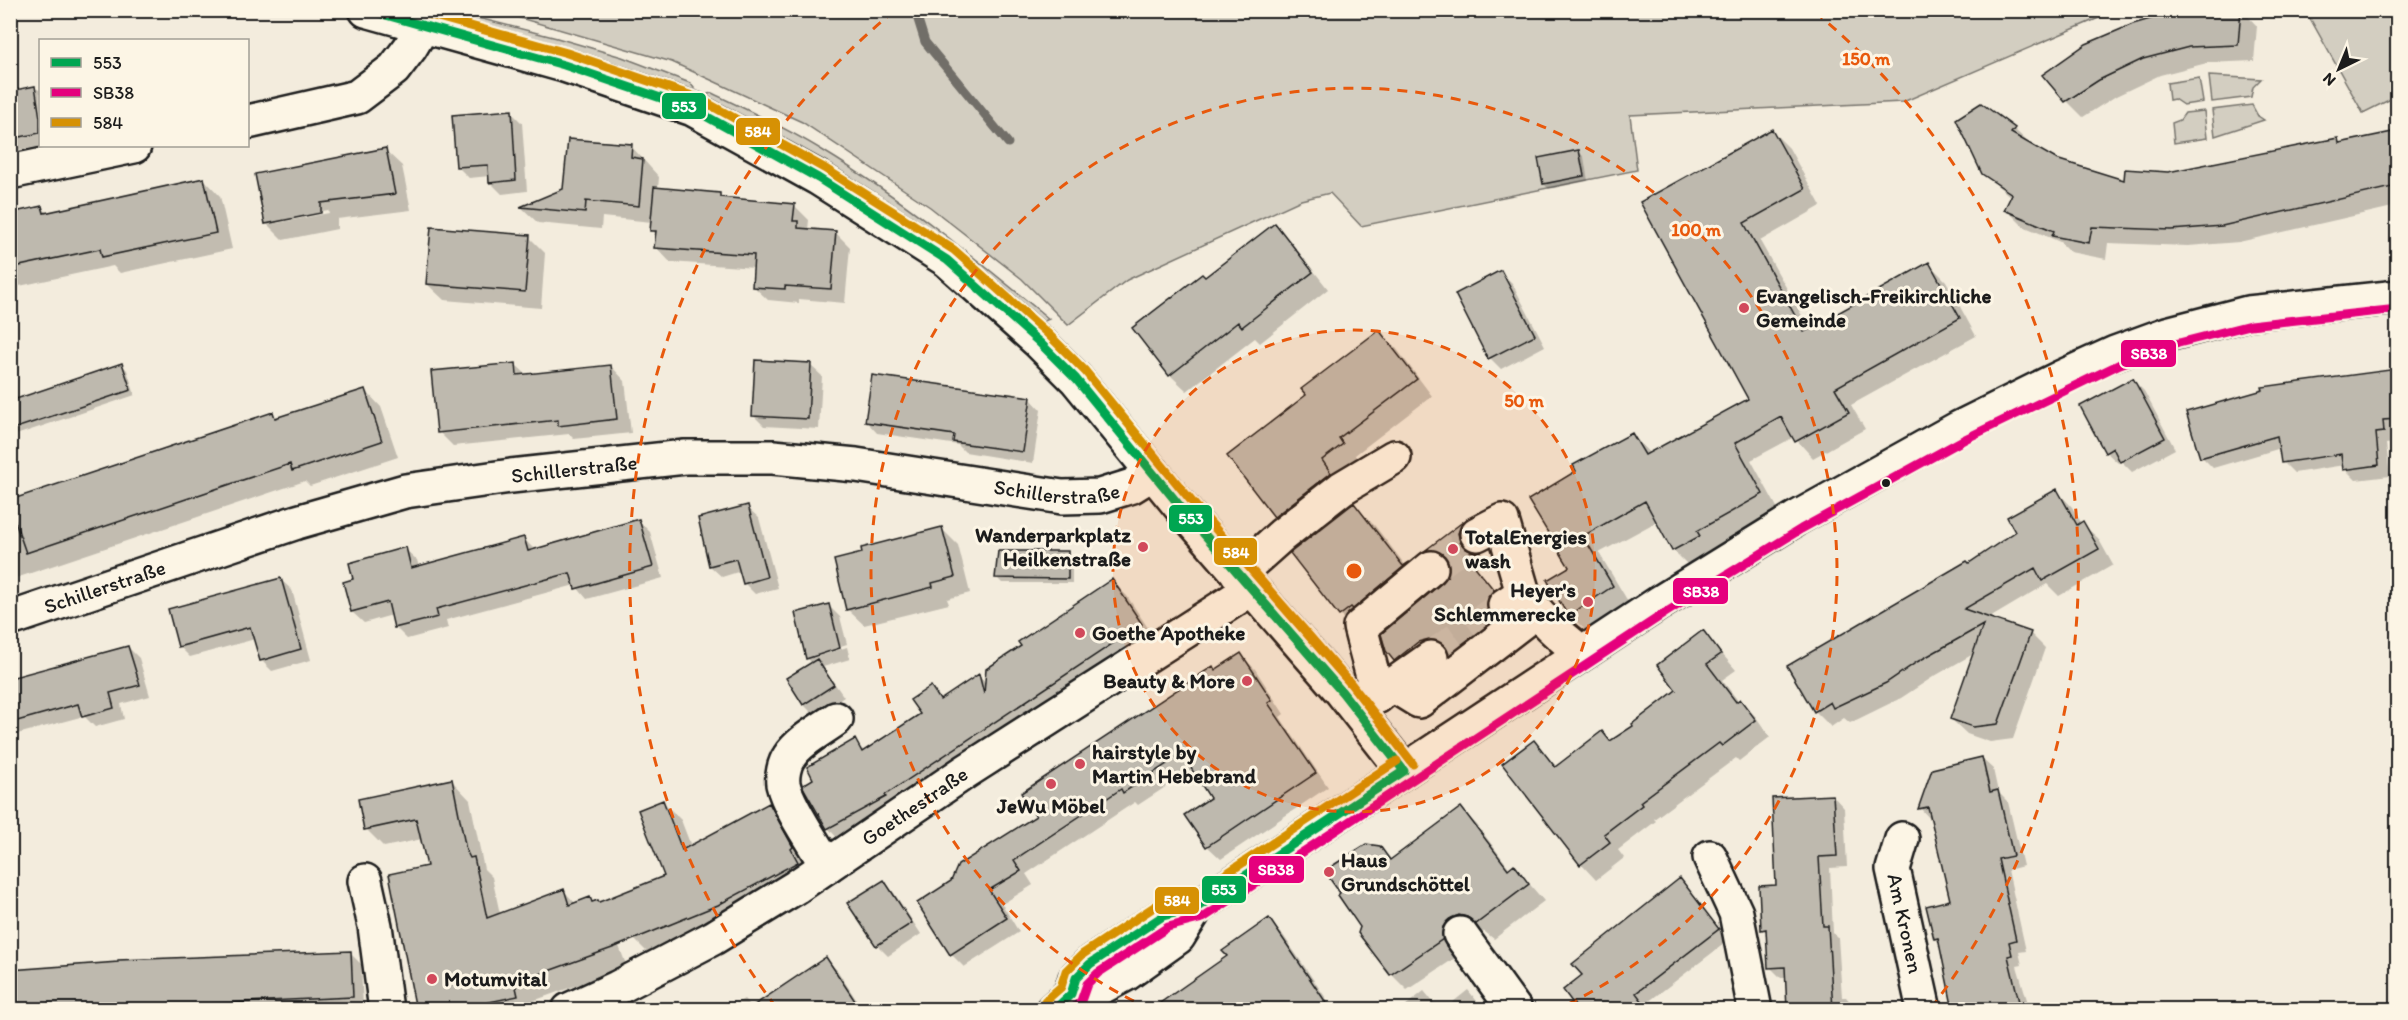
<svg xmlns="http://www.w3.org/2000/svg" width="2408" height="1020" viewBox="0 0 2408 1020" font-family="Itim,sans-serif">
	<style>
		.green { fill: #d3cec1; stroke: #78756e; stroke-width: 1.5 }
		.shadow { fill: #0003; fill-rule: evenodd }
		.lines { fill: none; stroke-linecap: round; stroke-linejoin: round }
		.stream { stroke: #716e68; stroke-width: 9 }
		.building { fill: #beb9ae; stroke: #1c1c1c; stroke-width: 1.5 }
		.minor-tunnel { stroke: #c8c2b6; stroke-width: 33; stroke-dasharray: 33 16; stroke-linecap: butt }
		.minor-casing { stroke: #1c1c1c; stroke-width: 38 }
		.major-casing { stroke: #1c1c1c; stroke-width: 38 }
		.minor { stroke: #fcf5e5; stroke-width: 33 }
		.major { stroke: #fcf5e5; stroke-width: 33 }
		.bus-1-casing { stroke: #fcf5e5; stroke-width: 14 }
		.bus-2-casing { stroke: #fcf5e5; stroke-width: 14 }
		.bus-3-casing { stroke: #fcf5e5; stroke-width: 14 }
		.bus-1 { stroke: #00a651; stroke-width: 9 }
		.bus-2 { stroke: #e5007d; stroke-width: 9 }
		.bus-3 { stroke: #d69104; stroke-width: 9 }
		.ring { fill: none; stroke: #e8590c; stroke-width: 3; stroke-dasharray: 10 8 }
		.poi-dot { fill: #d1495b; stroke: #fcf5e5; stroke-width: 2 }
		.bus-dot { fill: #1c1c1c; stroke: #fcf5e5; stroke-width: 2 }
		.labels { text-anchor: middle; stroke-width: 6; stroke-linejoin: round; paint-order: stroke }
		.poi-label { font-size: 21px; font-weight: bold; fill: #1c1c1c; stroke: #fcf5e5; text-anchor: start }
		.street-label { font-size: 21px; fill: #1c1c1c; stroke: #fcf5e5 }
		.centre { fill: #e8590c; stroke: #fcf5e5; stroke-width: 3 }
		.ring-label { font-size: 18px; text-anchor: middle; font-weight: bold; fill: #e8590c; stroke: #fcf5e5; stroke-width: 6; stroke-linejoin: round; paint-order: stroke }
		.line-badge { stroke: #fcf5e5; stroke-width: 2 }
		.badge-label { font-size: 16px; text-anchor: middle; font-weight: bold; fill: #fff }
	</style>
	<rect width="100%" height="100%" fill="#f3ecdd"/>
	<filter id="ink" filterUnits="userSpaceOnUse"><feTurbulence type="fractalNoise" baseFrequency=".0167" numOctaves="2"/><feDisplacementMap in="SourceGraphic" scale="12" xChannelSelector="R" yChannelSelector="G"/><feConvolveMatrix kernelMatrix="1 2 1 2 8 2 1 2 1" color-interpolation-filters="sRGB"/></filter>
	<g filter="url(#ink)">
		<path class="green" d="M415 11H451L557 38 622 57 690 83 694 88 693 95Z
			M496 11H2115L1903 102 1630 115 1637 170 1361 226 1330 193 1301 200 1127 280 1068 325 1022 279 930 207 802 122 672 62Z
			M2306 11H2397V96L2363 113Z
			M2209 76 2261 79 2253 87 2251 97 2212 102Z
			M2199 78 2203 102 2183 105 2174 99 2169 100 2167 83Z
			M712 93C749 111 787 128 822 150 903 199 976 258 1049 319L1040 323C990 282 942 239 889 203 831 163 767 133 705 100L708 94Z
			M2252 105 2258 116 2264 120 2215 136 2212 110Z
			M2204 111 2207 138 2174 143 2172 123 2180 120 2185 113Z"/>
		<path class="shadow" d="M2199 10H2242L2257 26 2254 61 2207 63 2160 75 2116 96 2083 117 2067 101Z
			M34 88 40 90V146H44L10 151V92Z
			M511 112 522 123 527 191 502 194 491 183 490 176 469 178 457 166Z
			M1958 120 2014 129 2031 145 2055 161 2125 182 2337 140 2341 144 2398 133V208L2397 206 2239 242 2188 246 2108 243 2106 259 2070 252 2060 242 2023 226 2006 209 2012 198 1983 173Z
			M1772 131 1789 148 1821 206 1760 241 1810 330 1929 264 1946 281 1976 336 1851 405 1865 429 1813 458 1794 437 1751 460 1779 511 1713 548 1715 553 1690 567 1673 550 1658 521 1599 553 1629 603 1587 632 1570 615 1549 580 1571 567 1578 471 1632 434 1650 454 1750 399 1642 203Z
			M631 146 659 177 658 189 719 194 724 199 794 205 809 220 808 230 835 232 850 247 845 303 799 299V303L768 300 753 286 755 268 670 262 656 247 657 236 652 230V222L602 217 601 229 538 223 522 208 565 190Z
			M385 150 402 166 411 210 337 219V229L283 240 266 223ZM328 210 329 213 277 223V220Z
			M1579 152 1584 157 1588 181 1549 189 1544 184Z
			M204 179 220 196 232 249 120 273 113 266 10 288V214L42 208 48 213Z
			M1274 225 1291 242 1328 289 1260 343 1255 338 1187 391 1170 375 1134 329 1205 279Z
			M529 237 545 253 541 308 444 300 427 284Z
			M1501 272 1512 283 1545 346 1501 369 1490 358Z
			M1379 332 1396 348 1432 396 1355 455 1358 461 1292 533 1275 516 1229 456 1308 395Z
			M515 364 527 375 611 366 625 381 631 433 574 439 569 434 453 446 439 432Z
			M122 365 127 370 135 395 10 437V402Z
			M810 365 822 376 819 429 764 426 753 415Z
			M2398 371V431H2393L2394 443 2386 444 2390 476 2356 480 2345 469 2344 465 2294 473 2283 462 2281 448 2213 468 2202 457 2264 391V388Z
			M2133 380 2144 391 2175 449 2132 472 2121 461 2118 463 2106 452Z
			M365 390 381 407 398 457 310 486 305 481 10 580V505L273 414 277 419Z
			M1030 398 1041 410 1033 463 965 452 958 445 877 433 866 421Z
			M2057 491 2072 507 2082 524 2098 538 2113 565 2059 596 2047 584 1988 619 2030 633 2045 648 2013 739 1990 742 1967 734 1951 719 1975 653 1933 677 1901 698 1850 723 1844 718 1831 727 1815 711 1969 565 2017 533Z
			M1354 505 1375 526 1406 566 1409 564 1429 584 1361 637 1340 615Z
			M747 507 759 518 778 588 755 594 744 583 741 571 722 577 710 566Z
			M639 521 650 532 663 578 587 599 575 585 446 620 448 628 407 639 396 628 392 615 364 623 352 612 355 580 405 549 417 560 419 567 524 539 535 550Z
			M1464 523 1472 531 1466 542 1468 552 1475 554 1483 562 1476 567 1501 600 1494 615 1497 625 1459 662 1449 649 1438 648 1403 669 1395 660 1450 574 1451 564 1447 558 1433 560 1425 552Z
			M942 529 958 545 970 593 947 599 949 604 864 625 847 609Z
			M1067 553 1072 558V583H1002L997 578Z
			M280 579 292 590 311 660 272 671 261 660 255 639 190 657 179 646Z
			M1112 581 1127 596 1156 640 843 844 828 828 815 780 854 741 865 752 922 714 930 688 943 700 979 676 986 684Z
			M829 606 840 617 847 644 813 655V658L847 647 850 659 823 667 844 697 815 716 804 705 788 679 812 663 807 658Z
			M1703 632 1736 670 1722 680 1739 702 1740 701 1756 717 1770 737 1739 761 1736 758 1654 819 1656 821 1618 850 1624 858 1596 880 1581 864 1534 742 1557 767 1602 733 1612 742 1635 726 1678 691Z
			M128 647 139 658 150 696 121 704 124 719 95 727 84 716 10 736V680Z
			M1241 655 1255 669 1284 714 1280 717 1328 787 1221 859 1207 846 1212 799 1193 769 1138 805 1135 802 1026 874 1033 885 1002 904 1019 932 964 967 951 954 952 882 1038 816 1216 672Z
			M1982 759 1993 769 1998 792 2008 802 2023 866 2008 870 2026 951 2019 952 2022 965 2017 966 2030 1010H1953L1941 944 1935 938 1952 901 1932 818 1930 819 1920 808Z
			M452 781 470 800 484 869 492 877 500 914 564 891 576 904 589 899 593 903H599L666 877 663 802 681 820 691 846 769 804 788 823 808 867 651 956 634 939 619 946 627 967 533 1001 534 1010H417L429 868 422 839 384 847 366 829Z
			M1833 796 1844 808 1847 867 1830 868 1833 933 1838 938 1842 997H1846L1857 1010H1789L1787 978H1781L1770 967 1768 934 1763 929 1778 887Z
			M1461 809 1477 825 1510 869 1514 866 1544 901 1494 939 1485 932 1476 931 1458 956 1407 990 1391 974 1380 848 1392 860Z
			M1680 880 1729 940 1648 1002 1654 1010H1575L1578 1007 1584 976Z
			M883 882 894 893 921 934 888 956 877 945Z
			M1268 920 1283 935 1334 1010H1166Z
			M350 953 361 964 363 1008 320 1010H10Z
			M826 959 837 970 863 1010H724L744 999 753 1008Z
			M1468 990 1484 1010H1443Z
			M1424 991 1440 1010H1400Z"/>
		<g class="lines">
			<path class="stream" d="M915 10 925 42 1008 143"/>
		</g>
		<path class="building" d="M2181 10H2241L2238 45 2189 47 2143 59 2099 80 2065 102 2042 75 2086 44 2133 24Z
			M35 86 40 118V133L10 139V91Z
			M1981 103 2015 128 2011 133 2056 159 2124 180 2125 169 2168 172 2338 138 2339 143 2397 131V186L2222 226 2171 230 2092 227 2089 243 2052 236 2054 231 2004 210 2012 194 1982 174 1956 119Z
			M512 110 516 180 489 183 488 165 456 167 452 115Z
			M1772 129 1805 189 1744 223 1804 332 1929 262 1960 318 1835 388 1849 412 1795 442 1781 417 1735 443 1763 494 1697 531 1700 536 1672 551 1645 501 1583 536 1613 586 1568 616 1547 580 1569 567 1528 500 1576 471 1573 465 1632 433 1645 455 1748 399 1640 202Z
			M568 139 632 144 631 157 643 159 639 206 586 201 585 213 520 207 563 189Z
			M386 148 395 194 321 203V213L265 224 255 174Z
			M1579 150 1584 176 1543 184 1538 158Z
			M204 178 216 233 102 257 100 249 10 268V213L42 206 44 213Z
			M654 187 720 193V197L795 204 793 221H798V228L836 231 831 289 785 286V289L752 287 754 255 654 248 656 231H650Z
			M1275 223 1313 272 1242 327 1238 322 1169 376 1132 328 1202 274 1205 277Z
			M431 227 530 235 525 292 426 284Z
			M1501 270 1535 335 1488 359 1455 294Z
			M1379 330 1417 379 1339 438 1343 444 1322 460 1331 473 1274 517 1227 456 1306 395 1301 389Z
			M755 360 811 363 808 419 752 416Z
			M122 363 131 390 10 430V401Z
			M516 363 517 375 611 365 617 419 558 426V420L437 433 431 371Z
			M2397 369V419L2383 420 2384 432 2376 433 2379 465 2343 470 2341 454 2281 463 2277 436 2200 458 2186 412 2263 390 2262 387Z
			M872 375 1031 397 1023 452 953 442 954 435 865 422Z
			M2133 378 2165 438 2120 462 2113 448 2105 453 2080 406Z
			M365 389 382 441 292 471 290 464 26 553 10 507V500L273 412 275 418Z
			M2057 489 2077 525 2083 521 2099 549 2042 581 2035 568 1964 609 2031 632 1998 724 1973 727 1950 719 1983 625 1917 662 1886 683 1833 708 1830 702 1814 712 1787 666 1967 561 1969 563 2015 532 2007 517Z
			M1354 503 1403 566 1409 562 1353 609 1351 607 1339 616 1290 553Z
			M748 505 767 577 743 584 736 559 709 566 698 518Z
			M639 519 653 567 575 589 570 573 436 609 438 617 394 628 388 602 351 612 343 582 353 579 349 563 406 547 411 568 524 537 528 551Z
			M1464 521 1458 533 1460 542 1466 549 1475 553 1468 558 1494 590 1488 597 1486 606 1489 615 1494 620 1449 654 1446 647 1439 641 1429 639 1418 642 1394 661 1386 651 1381 634 1443 582 1449 574V564L1445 556 1437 550 1428 549 1423 552Z
			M942 527 955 577 932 583 933 587 846 610 834 560 862 553 861 548Z
			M998 551H1068V579L995 578Z
			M281 578 301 649 260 661 250 627 178 647 168 609Z
			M1112 579 1142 624 885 795 886 797 827 829 803 787V785L813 779 807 767 855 739 862 752 920 714 910 700 931 686 940 700 979 674 984 694 986 669 1021 646 1018 642Z
			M829 604 840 648 806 659 795 613Z
			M1703 630 1721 654 1707 664 1736 702 1740 699 1756 720 1722 746 1719 743 1640 802 1642 805 1604 834 1610 842 1580 865 1502 764 1534 740 1555 767 1602 731 1610 741 1633 726 1632 724 1676 690 1657 665Z
			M128 646 140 685 110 693 114 708 82 717 78 704 10 723V678Z
			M1241 653 1272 700 1268 703 1316 773 1206 847 1184 815 1210 798 1182 754 1123 793 1121 789 1014 860 1021 871 989 890 1007 918 950 955 917 903 951 881 958 865 1036 816 1021 793 1213 666 1215 670Z
			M817 659 834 685 803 705 786 678Z
			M1982 757 1990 792 1998 790 2013 856 1998 859 2016 940 2009 942 2012 955 2008 956 2021 1010H1953L1938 938 1934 939 1926 906 1950 900 1928 807 1918 809 1932 769Z
			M452 779 466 850 470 858 474 857 487 918 564 889 569 905 590 897 592 902 598 900 599 902 664 876 638 810 663 800 682 850 769 803 793 847 791 849 798 862 718 905 615 947 515 983 518 996 451 1010H416L389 874 427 866 416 819 364 830 358 799Z
			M1833 795 1837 856 1819 857 1823 926H1828L1833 1010H1787L1785 967 1768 968 1766 929 1761 930 1759 886 1776 885 1772 798Z
			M1461 807 1508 869 1514 864 1529 884 1476 924 1467 917 1459 915 1450 919 1443 927V939L1390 975 1358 933 1360 927 1338 895 1340 893 1330 879 1329 868 1366 844 1380 846 1390 860Z
			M1680 878 1719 929 1636 993 1649 1010H1578L1563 990 1582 975 1572 964Z
			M884 880 912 923 876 946 847 903Z
			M1269 918 1331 1010H1150L1227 956 1222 951Z
			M351 951 353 997 80 1010H10V970L118 962V960Z
			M826 957 861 1010H747Z"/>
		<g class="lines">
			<path class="minor-tunnel" d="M1431 568 1477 534
				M1431 658 1505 605"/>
			<g class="minor-casing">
				<g id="minor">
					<path d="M366 10 564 65 693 109 818 178 947 260 1039 342 1076 379 1184 511 1342 692 1404 771"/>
					<path d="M248 122 357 97 394 69 410 48 423 26"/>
					<path d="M10 172 134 146"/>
					<path d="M1477 534 1502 521 1523 593"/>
					<path d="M1238 574 1282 535 1342 488 1394 457"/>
					<path d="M1505 605 1523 593C1539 618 1559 635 1582 653"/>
					<path id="s1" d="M10 619 297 522 405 491 511 476 685 457H773L856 465 1062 497 1100 496 1132 486 1153 473"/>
					<path d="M1393 685 1419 701 1535 612"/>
					<path d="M1378 696 1360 627 1431 568"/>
					<path d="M1376 697 1431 658"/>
					<path id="s2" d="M1902 839 1893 869 1924 1010"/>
					<path d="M1710 857 1736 913 1755 1010"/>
					<path d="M827 866C815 845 788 807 783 784 782 776 784 764 789 757 799 741 821 730 836 719"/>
					<path d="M365 881 375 926 386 1010"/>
					<path d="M1460 934 1515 1010"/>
					<path id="s3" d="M569 1010 617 988 713 938 796 887 965 772 1251 589"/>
				</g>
			</g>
			<g class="major-casing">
				<path id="major" d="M1071 994 1076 978 1090 964 1163 916 1196 908 1659 603 1795 519 1959 428 2062 377 2115 353 2167 334 2248 313 2398 297
					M1053 1010 1071 994 1094 991 1126 974 1178 937 1196 908"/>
			</g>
			<use href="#minor" class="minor"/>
			<use href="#major" class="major"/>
			<g class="bus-1-casing">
				<path id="bus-1" d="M368 10 564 65 693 109 818 178 947 260 1039 342 1076 379 1184 511 1342 692 1404 771
					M1054 1010 1071 994 1076 978 1090 964 1163 916 1196 908 1404 771"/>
			</g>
			<g class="bus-2-casing">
				<path id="bus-2" d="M1072 1010 1081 1001 1087 984 1098 973 1168 927 1203 918 1665 613 1801 529 1965 439 2120 364 2171 345 2250 325 2398 309"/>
			</g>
			<g class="bus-3-casing">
				<path id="bus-3" d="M413 10 567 53 698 98 824 168 954 250 1047 333 1085 371 1193 503 1351 684 1413 764
					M1045 1001 1061 987 1066 971 1083 954 1157 905 1191 897 1397 761"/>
			</g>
			<use href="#bus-1" class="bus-1"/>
			<use href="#bus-2" class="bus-2"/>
			<use href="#bus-3" class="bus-3"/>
		</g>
	</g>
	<circle cx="1354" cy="571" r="241" fill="#e8590c" fill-opacity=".12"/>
	<g class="ring">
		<circle cx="1354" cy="571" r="241"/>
		<path d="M1150 1009A483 483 0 1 1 1558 1009"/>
		<path d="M776 1007A724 724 0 0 1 893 12M1815 12A724 724 0 0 1 1932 1007"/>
	</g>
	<g class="poi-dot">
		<circle cx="1744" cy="308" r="6"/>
		<circle cx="1143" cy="547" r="6"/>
		<circle cx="1453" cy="549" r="6"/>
		<circle cx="1588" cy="602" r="6"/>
		<circle cx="1080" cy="633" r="6"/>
		<circle cx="1247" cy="681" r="6"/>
		<circle cx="1080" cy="764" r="6"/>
		<circle cx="1051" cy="784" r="6"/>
		<circle cx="1329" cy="872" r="6"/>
		<circle cx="432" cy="979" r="6"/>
	</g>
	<circle class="bus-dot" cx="1886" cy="483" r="5"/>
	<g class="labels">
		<g class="poi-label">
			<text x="1756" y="303">Evangelisch-Freikirchliche<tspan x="1756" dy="24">Gemeinde</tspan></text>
			<text x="1131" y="542" text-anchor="end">Wanderparkplatz<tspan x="1131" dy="24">Heilkenstraße</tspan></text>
			<text x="1465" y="544">TotalEnergies<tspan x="1465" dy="24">wash</tspan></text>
			<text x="1576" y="597" text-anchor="end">Heyer's<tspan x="1576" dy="24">Schlemmerecke</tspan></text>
			<text x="1092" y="640">Goethe Apotheke</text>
			<text x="1235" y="688" text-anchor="end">Beauty &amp; More</text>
			<text x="1092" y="759">hairstyle by<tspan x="1092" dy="24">Martin Hebebrand</tspan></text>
			<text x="1051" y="813" text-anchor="middle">JeWu Möbel</text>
			<text x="1341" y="867">Haus<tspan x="1341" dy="24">Grundschöttel</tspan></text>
			<text x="444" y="986">Motumvital</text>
		</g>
		<g class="street-label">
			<text dy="7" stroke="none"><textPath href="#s1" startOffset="586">Schillerstraße</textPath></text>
			<text dy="7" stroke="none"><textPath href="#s1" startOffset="1072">Schillerstraße</textPath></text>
			<text dy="7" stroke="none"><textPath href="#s1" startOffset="100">Schillerstraße</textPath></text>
			<text dy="7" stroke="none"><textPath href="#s3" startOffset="402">Goethestraße</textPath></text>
			<text dy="7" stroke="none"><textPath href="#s2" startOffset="87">Am Kronen</textPath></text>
		</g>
	</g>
	<circle cx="1354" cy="571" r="9" class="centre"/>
	<g class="ring-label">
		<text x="1866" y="65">150 m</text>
		<text x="1696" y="236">100 m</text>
		<text x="1524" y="407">50 m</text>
	</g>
	<g class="line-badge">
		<rect x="661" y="92" width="46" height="28" rx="6" fill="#00a651"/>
		<rect x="735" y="117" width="46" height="29" rx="6" fill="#d69104"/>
		<rect x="2120" y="339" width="57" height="29" rx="6" fill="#e5007d"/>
		<rect x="1168" y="504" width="45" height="29" rx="6" fill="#00a651"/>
		<rect x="1213" y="537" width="45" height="29" rx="6" fill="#d69104"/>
		<rect x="1672" y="577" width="57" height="28" rx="6" fill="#e5007d"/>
		<rect x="1248" y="855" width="57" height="29" rx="6" fill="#e5007d"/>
		<rect x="1201" y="875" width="46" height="29" rx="6" fill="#00a651"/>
		<rect x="1154" y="886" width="46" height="29" rx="6" fill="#d69104"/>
	</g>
	<g class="badge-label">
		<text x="684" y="112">553</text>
		<text x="758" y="137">584</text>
		<text x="2149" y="359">SB38</text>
		<text x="1191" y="524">553</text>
		<text x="1236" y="558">584</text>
		<text x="1701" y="597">SB38</text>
		<text x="1276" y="875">SB38</text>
		<text x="1224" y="895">553</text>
		<text x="1177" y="906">584</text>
	</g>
	<rect width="2408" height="1020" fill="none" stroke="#fcf5e5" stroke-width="36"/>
	<rect x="18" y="18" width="2372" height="984" fill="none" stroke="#1c1c1c" stroke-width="2" filter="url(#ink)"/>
	<rect x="39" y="39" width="210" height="108" fill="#fcf5e5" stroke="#a29e95" stroke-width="1.5"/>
	<rect x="51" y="58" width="30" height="9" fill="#00a651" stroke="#a29e95" stroke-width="1.5"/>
	<text x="93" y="69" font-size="18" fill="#1c1c1c">553</text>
	<rect x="51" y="88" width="30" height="9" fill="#e5007d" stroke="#a29e95" stroke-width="1.5"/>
	<text x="93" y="99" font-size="18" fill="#1c1c1c">SB38</text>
	<rect x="51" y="118" width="30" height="9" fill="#d69104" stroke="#a29e95" stroke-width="1.5"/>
	<text x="93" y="129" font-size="18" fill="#1c1c1c">584</text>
	<g transform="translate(2339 69) rotate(223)" stroke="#fcf5e5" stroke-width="4.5" paint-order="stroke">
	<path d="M0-4.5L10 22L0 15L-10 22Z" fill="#1c1c1c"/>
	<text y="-9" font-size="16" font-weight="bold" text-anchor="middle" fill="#1c1c1c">N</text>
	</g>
</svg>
